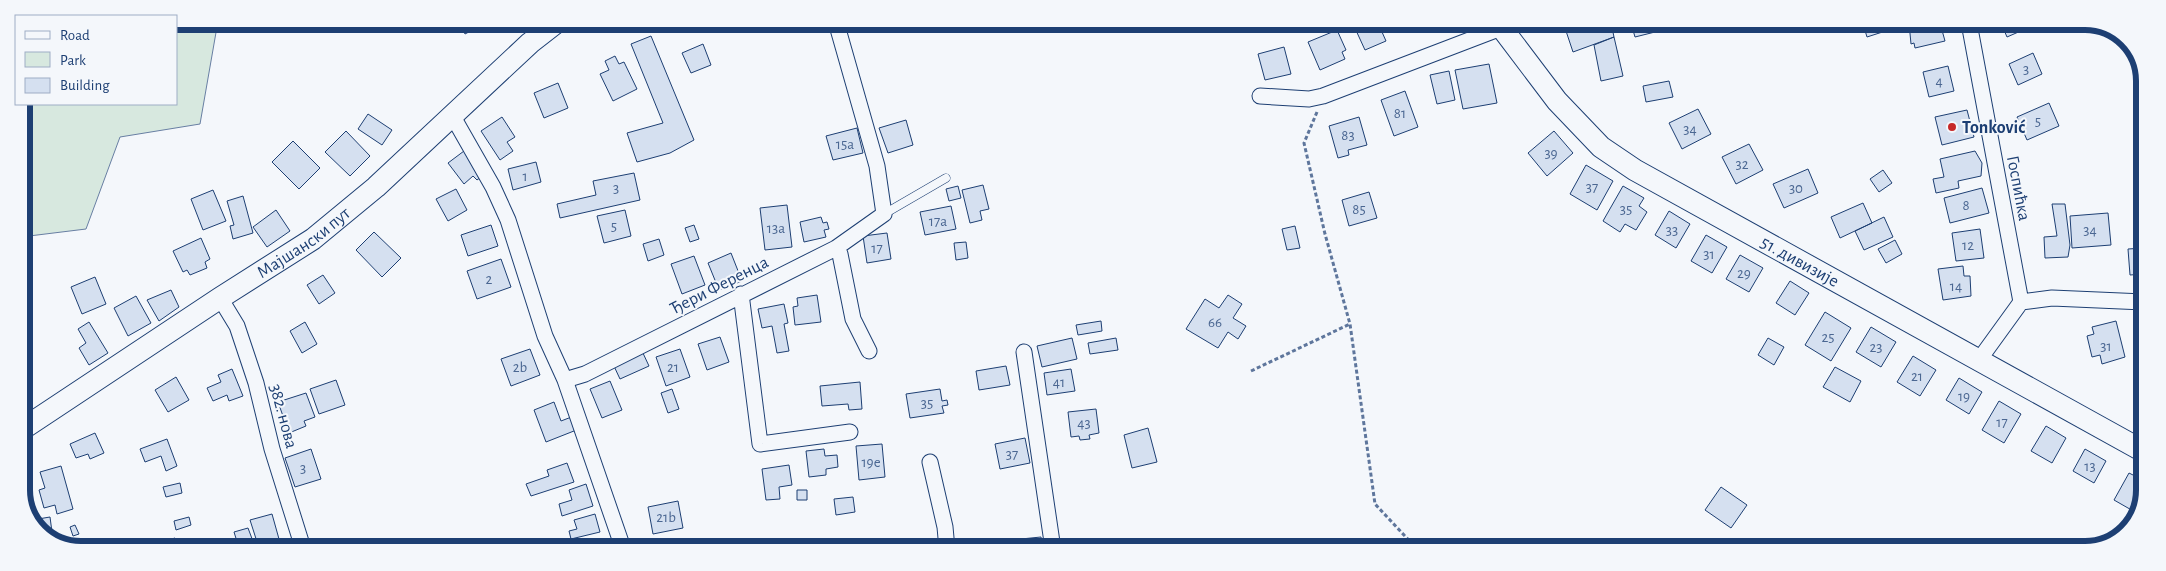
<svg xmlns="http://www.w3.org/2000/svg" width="2166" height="571" viewBox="0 0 2166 571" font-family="'Alegreya Sans',sans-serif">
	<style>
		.green { fill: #d7e8df; stroke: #687fa3 }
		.building { fill: #d5e0f0; stroke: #1d3f73 }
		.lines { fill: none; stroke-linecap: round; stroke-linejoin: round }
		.lane-casing { stroke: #1d3f73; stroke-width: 9 }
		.street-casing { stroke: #1d3f73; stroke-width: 17 }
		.secondary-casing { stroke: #1d3f73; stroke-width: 23 }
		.path { stroke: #5e769c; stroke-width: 3; stroke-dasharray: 4 2.5; stroke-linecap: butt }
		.lane { stroke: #f4f7fb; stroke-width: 8 }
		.street { stroke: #f4f7fb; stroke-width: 15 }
		.secondary { stroke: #f4f7fb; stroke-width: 21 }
		.poi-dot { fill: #c62828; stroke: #f4f7fb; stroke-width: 2 }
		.labels { text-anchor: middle; stroke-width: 4; stroke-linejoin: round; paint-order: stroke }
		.number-label { font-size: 15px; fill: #4b6792 }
		.poi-label { font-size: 18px; font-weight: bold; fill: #1d3f73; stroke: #f4f7fb; text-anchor: start }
		.street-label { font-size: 18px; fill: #1d3f73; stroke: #f4f7fb }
		.rim { fill: none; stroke: #1d3f73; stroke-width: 6 }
	</style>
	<rect width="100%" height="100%" fill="#f4f7fb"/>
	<path class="green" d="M176 21H218L200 124 120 137 86 229 21 237V104H176Z"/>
	<path class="building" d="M459 22H488L465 34Z
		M1361 22 1378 23 1386 41 1365 50 1354 26Z
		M1406 23H1431L1411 32Z
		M1588 23H1611L1614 37 1573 52 1566 31Z
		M1631 23H1661L1663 30 1635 37Z
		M1875 23H1896L1898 27 1867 37 1864 27Z
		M1909 23H1940L1945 41 1915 48 1914 43 1911 44Z
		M2001 23H2039L2007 37Z
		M1337 30 1346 50 1342 52 1345 59 1320 70 1308 42Z
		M651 36 694 140 670 153 637 162 627 133 663 123 631 44Z
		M1614 37 1623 76 1601 81 1594 45Z
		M703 44 711 65 691 73 682 53Z
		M1284 47 1291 74 1265 80 1258 54Z
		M2033 53 2042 74 2018 85 2009 64Z
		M615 56 619 64 624 62 637 89 613 101 600 74 609 70 605 61Z
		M1489 64 1497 103 1463 109 1455 70Z
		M1948 66 1954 91 1929 97 1923 72Z
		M1449 71 1455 100 1437 104 1430 75Z
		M1669 81 1673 97 1646 102 1643 86Z
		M558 83 568 108 544 118 534 93Z
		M1405 91 1418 127 1394 136 1381 100Z
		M2049 103 2059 126 2027 140 2017 117Z
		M1698 109 1711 134 1682 149 1669 123Z
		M1967 110 1974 137 1942 145 1935 117Z
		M368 114 392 130 382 145 358 129Z
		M502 117 515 137 507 142 513 151 500 160 481 131Z
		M1359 117 1367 145 1348 150 1349 155 1338 158 1329 126Z
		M906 120 913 145 888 153 879 128Z
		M857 128 863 153 833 160 826 136Z
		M346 131 370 156 350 176 325 152Z
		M1554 131 1573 153 1547 176 1528 153Z
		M293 141 320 168 299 189 272 162Z
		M1749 144 1763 170 1736 184 1722 157Z
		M468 148 485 174 477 180 473 176 464 184 448 163Z
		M1975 151 1982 163 1981 176 1958 181 1959 188 1936 193 1933 179 1944 177 1940 159Z
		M536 162 541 182 513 190 508 169Z
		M1586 165 1613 181 1597 210 1570 194Z
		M1808 169 1818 193 1784 208 1773 184Z
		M1883 170 1892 183 1879 192 1870 179Z
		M634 173 640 200 560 218 557 204 596 195 593 181Z
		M983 185 989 209 980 211 982 220 970 223 962 190Z
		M958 186 961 198 949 201 946 189Z
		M1623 186 1644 198 1639 206 1647 212 1636 230 1625 224 1620 232 1603 221Z
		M1982 188 1989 213 1950 223 1944 198Z
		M456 189 467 210 448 221 436 199Z
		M213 190 226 221 203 230 191 199Z
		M1369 192 1377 218 1349 226 1342 200Z
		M243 196 253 233 233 239 230 226 234 225 227 201Z
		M1863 203 1872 223 1840 238 1831 217Z
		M2052 204H2065L2070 245 2068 257 2045 258 2044 237 2057 236Z
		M787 205 792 247 765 250 760 208Z
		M951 206 956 229 925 235 920 212Z
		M276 210 290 231 267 247 253 227Z
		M625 210 631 236 604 243 597 216Z
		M1669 211 1690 224 1676 248 1655 235Z
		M2108 213 2111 245 2072 248 2070 216Z
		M821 217 823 223 827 222 829 229 824 230 826 237 804 242 800 222Z
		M1884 217 1893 237 1864 250 1855 231Z
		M491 225 498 246 468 256 461 235Z
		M694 225 699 239 690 242 685 228Z
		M1295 226 1300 248 1287 250 1282 229Z
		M1980 229 1984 258 1956 261 1952 233Z
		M374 232 401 258 382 277 356 250Z
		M887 233 891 259 867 263 863 236Z
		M1706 235 1727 247 1712 273 1691 261Z
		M201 238 210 259 205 262 207 268 190 275 187 270 183 272 173 251Z
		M659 239 664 255 648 261 643 244Z
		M1895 240 1902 254 1886 263 1878 249Z
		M966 242 968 258 956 260 954 243Z
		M2144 248V274L2130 275 2128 249Z
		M731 253 742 281 719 290 708 263Z
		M1740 255 1763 268 1749 292 1726 279Z
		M694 256 705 285 682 294 671 264Z
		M501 259 511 287 477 299 467 271Z
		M1963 266 1964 276H1970L1971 296 1943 300 1938 269Z
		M323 275 335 293 319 304 307 285Z
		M95 277 106 304 82 314 71 287Z
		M1790 281 1809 293 1795 315 1776 303Z
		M171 290 179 307 159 321 147 300Z
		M817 295 821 322 795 325 793 307 798 306 797 298Z
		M1228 295 1242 304 1233 318 1246 326 1238 339 1228 332 1218 348 1186 329 1205 299 1219 308Z
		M136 296 151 323 128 336 114 308Z
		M784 304 788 323 784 324 789 351 777 353 772 326 762 328 758 309Z
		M1825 312 1851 328 1831 361 1805 345Z
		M2144 316V333L2140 334 2136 319Z
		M1101 321 1102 331 1078 335 1076 325Z
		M2116 321 2125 357 2102 364 2100 355 2092 357 2087 336 2094 334 2092 327Z
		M89 322 108 353 89 365 79 348 86 343 78 329Z
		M305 322 317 344 302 353 290 331Z
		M1871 327 1896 342 1881 367 1856 352Z
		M720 337 729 362 707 370 698 344Z
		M1072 338 1077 359 1042 367 1037 346Z
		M1116 338 1118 350 1090 354 1088 343Z
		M1768 338 1784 347 1774 365 1758 355Z
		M530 349 540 375 511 386 501 359Z
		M680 349 690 377 666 386 656 357Z
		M642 351 649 366 620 379 613 364Z
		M1913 356 1936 370 1920 396 1897 382Z
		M1006 366 1010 385 979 390 976 371Z
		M1835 367 1861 381 1850 402 1823 387Z
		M232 369 243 396 229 401 227 395 213 401 207 388 221 382 218 375Z
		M1071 369 1075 391 1047 395 1044 373Z
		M176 377 189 400 168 412 155 390Z
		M1959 378 1982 392 1969 414 1946 400Z
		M336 380 345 405 319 414 310 389Z
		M610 381 622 410 602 418 590 389Z
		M860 382 862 409 849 410 848 404 822 406 820 386Z
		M21 384H27L28 408 21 409Z
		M672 389 679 409 668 413 661 393Z
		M940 389 942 401 947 400 948 405 942 406 944 413 910 418 906 394Z
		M306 393 315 417 304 421 306 426 289 433 278 402Z
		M1999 401 2021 414 2004 443 1982 430Z
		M554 402 561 421 574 416 579 429 546 442 534 410Z
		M1096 409 1099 433 1089 435 1090 439 1080 440 1079 436 1071 437 1068 412Z
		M2046 426 2066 438 2052 463 2031 451Z
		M1148 428 1157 462 1132 468 1124 435Z
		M95 433 104 453 90 459 88 454 76 458 70 444Z
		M1025 438 1030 463 1000 469 995 444Z
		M167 439 177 466 166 471 161 456 145 462 140 449Z
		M882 444 885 477 859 480 856 446Z
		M311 449 321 479 295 487 285 458Z
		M824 449 825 456 837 455 838 467 826 469V475L809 477 806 451Z
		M2085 449 2106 461 2094 483 2073 471Z
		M567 463 574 482 531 496 526 484 549 476 547 470Z
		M789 465 792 485 779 487 780 499 766 500 762 469Z
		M61 466 73 509 57 514 55 505 44 508 39 490 45 488 40 472Z
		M2129 473 2143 480V497L2135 512 2114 500Z
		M180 483 182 493 166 497 163 487Z
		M586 484 593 506 562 516 559 504 572 500 569 490Z
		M1721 487 1747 505 1731 528 1705 510Z
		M797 490H807V500H797Z
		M853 497 855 512 836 515 834 499Z
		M678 501 683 528 653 534 648 507Z
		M272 514 279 539 258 545 250 520Z
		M595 514 600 532 571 539 569 531 577 529 574 520Z
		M50 517 52 532 43 534 36 529 32 520Z
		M189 517 191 525 176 530 174 521Z
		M75 525 79 534 73 536 70 527Z
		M248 528 254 544 239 548 234 532Z
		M1041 537 1043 549H1023L1021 539Z
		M175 538 178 548H149L148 546Z
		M1000 539 1001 549H987L986 540Z
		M606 543 608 548H592Z"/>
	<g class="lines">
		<g class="lane-casing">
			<path id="lane" d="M884 214 946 178"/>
		</g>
		<g class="street-casing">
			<path id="street" d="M1969 23 2021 302
				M1260 96 1309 99 1323 96 1514 23
				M452 115 493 187 508 220 545 336 565 380 623 548
				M836 248 840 254 853 319 869 351
				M741 294 760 444 850 432
				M220 298 237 326 256 383 272 449 303 548
				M1024 352 1053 549
				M1979 360 2021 302 2052 298 2144 302
				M565 380 585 374 836 248 884 214 877 166 836 22
				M930 462 945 527 947 549"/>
		</g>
		<g class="secondary-casing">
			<g id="secondary">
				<path id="s1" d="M1498 23 1557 101 1601 147 1635 170 2143 451"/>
				<path id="s2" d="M21 430 220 298 313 239 376 187 530 43 557 22"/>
			</g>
		</g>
		<path class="path" d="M1317 112 1304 143 1325 234 1350 324 1375 504 1417 549
			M1251 371 1350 324"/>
		<use href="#lane" class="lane"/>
		<use href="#street" class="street"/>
		<use href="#secondary" class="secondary"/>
	</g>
	<circle class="poi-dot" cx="1952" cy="127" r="5"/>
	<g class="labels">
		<g class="number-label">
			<text x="2026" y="74">3</text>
			<text x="1939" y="86">4</text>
			<text x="1400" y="118">81</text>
			<text x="2038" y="126">5</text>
			<text x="1690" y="134">34</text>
			<text x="1348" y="140">83</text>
			<text x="845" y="149">15a</text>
			<text x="1551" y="158">39</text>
			<text x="1742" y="169">32</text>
			<text x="525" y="181">1</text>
			<text x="1592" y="192">37</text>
			<text x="616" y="193">3</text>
			<text x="1796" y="193">30</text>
			<text x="1966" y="210">8</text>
			<text x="1359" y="214">85</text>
			<text x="1626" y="214">35</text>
			<text x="938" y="226">17a</text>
			<text x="614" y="231">5</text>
			<text x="776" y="233">13a</text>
			<text x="1672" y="235">33</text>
			<text x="2090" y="235">34</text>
			<text x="1968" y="250">12</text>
			<text x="877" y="253">17</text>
			<text x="1709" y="259">31</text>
			<text x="1744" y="278">29</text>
			<text x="489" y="284">2</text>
			<text x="1956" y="291">14</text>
			<text x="1215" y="327">66</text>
			<text x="1828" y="342">25</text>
			<text x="2106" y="351">31</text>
			<text x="1876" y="352">23</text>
			<text x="520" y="372">2b</text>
			<text x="673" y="372">21</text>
			<text x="1917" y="381">21</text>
			<text x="1059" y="387">41</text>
			<text x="1964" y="401">19</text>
			<text x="927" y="408">35</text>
			<text x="2002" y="427">17</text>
			<text x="1084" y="428">43</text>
			<text x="1012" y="459">37</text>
			<text x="871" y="467">19e</text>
			<text x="2090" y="471">13</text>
			<text x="303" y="473">3</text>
			<text x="666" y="522">21b</text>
		</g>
		<g class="poi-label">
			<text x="1962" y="133">Tonković</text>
		</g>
		<g class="street-label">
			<text transform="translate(2019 188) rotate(79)" y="6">Госпићка</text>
			<text dy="6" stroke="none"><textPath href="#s2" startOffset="339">Мајшански пут</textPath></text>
			<text dy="6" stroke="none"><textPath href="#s1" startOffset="391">51. дивизије</textPath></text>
			<text transform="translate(719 285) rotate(-27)" y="6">Ђери Ференца</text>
			<text transform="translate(284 416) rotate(75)" y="6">382. нова</text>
		</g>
	</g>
	<path d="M0 0H2166V571H0ZM81 30H2085A51 51 0 0 1 2136 81V490A51 51 0 0 1 2085 541H81A51 51 0 0 1 30 490V81A51 51 0 0 1 81 30Z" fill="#f4f7fb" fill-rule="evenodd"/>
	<path class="rim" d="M81 30H2085A51 51 0 0 1 2136 81V490A51 51 0 0 1 2085 541H81A51 51 0 0 1 30 490V81A51 51 0 0 1 81 30Z"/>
	<rect x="15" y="15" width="162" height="90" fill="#f4f7fb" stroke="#9eadc5"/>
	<rect x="25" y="31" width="25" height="8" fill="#f4f7fb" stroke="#9eadc5"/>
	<text x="60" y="40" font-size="15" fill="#1d3f73">Road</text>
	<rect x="25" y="52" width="25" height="15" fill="#d7e8df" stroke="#9eadc5"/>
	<text x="60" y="65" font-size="15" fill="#1d3f73">Park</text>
	<rect x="25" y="78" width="25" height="15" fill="#d5e0f0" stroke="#9eadc5"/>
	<text x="60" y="90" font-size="15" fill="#1d3f73">Building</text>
</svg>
